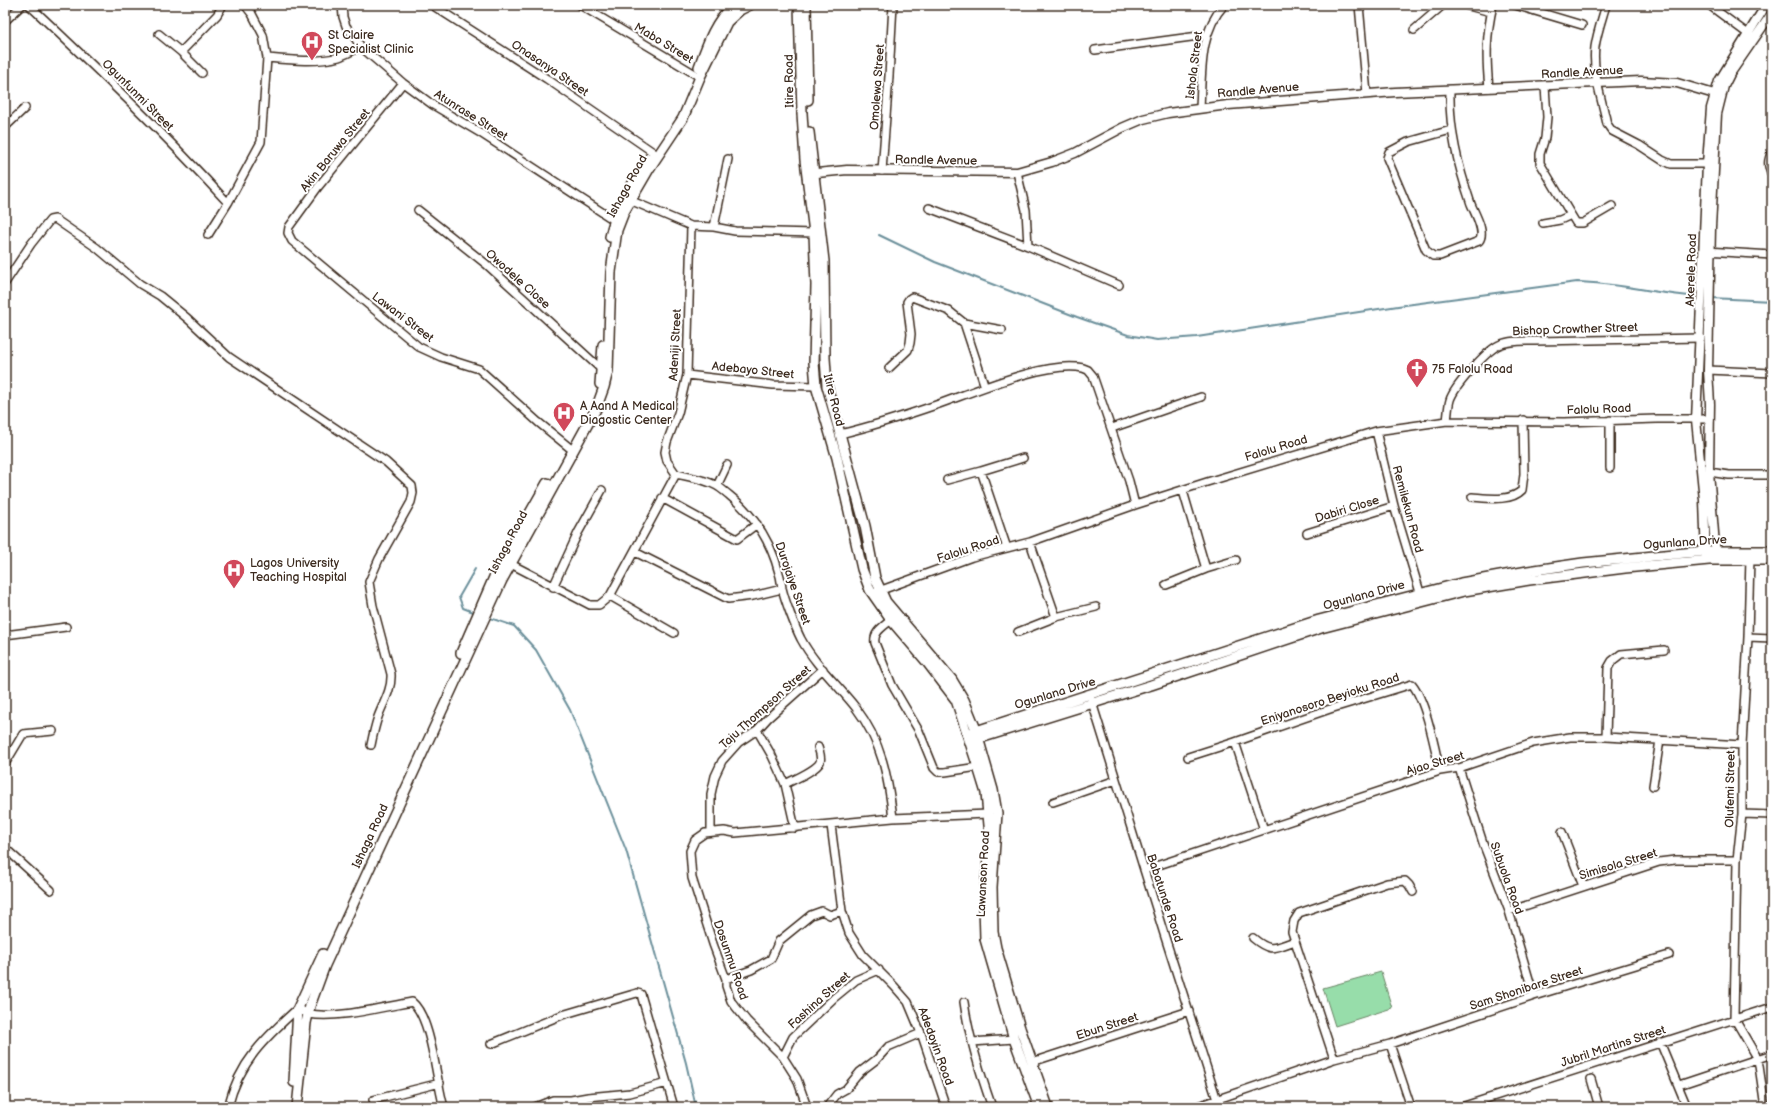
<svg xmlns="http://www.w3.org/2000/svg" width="1777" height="1112" viewBox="0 0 1777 1112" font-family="'Balsamiq Sans',sans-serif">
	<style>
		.pitch { fill: #97ddaa; stroke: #698464 }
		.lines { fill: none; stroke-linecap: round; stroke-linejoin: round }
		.stream { stroke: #6c909b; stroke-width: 2 }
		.minor-casing { stroke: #3b2a1e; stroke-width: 10 }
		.tertiary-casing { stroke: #3b2a1e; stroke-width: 11 }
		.secondary-casing { stroke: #3b2a1e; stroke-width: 12 }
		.minor { stroke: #fff; stroke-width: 7 }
		.tertiary { stroke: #fff; stroke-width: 8 }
		.secondary { stroke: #fff; stroke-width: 9 }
		.labels { text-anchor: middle; stroke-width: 4; stroke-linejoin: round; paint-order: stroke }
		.poi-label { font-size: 12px; fill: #3b2a1e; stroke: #fff; text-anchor: start }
		.street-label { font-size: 12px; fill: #3b2a1e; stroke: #fff }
	</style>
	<rect width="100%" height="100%" fill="#fff"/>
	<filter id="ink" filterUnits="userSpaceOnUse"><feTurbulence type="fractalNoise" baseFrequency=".025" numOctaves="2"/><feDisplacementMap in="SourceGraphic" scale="8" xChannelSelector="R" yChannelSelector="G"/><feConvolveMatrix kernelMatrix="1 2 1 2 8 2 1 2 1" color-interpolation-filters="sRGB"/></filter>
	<g filter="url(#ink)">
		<path class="pitch" d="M1381 972 1392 1008 1335 1026 1323 988Z"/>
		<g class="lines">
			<path class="stream" d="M879 235 935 262 1077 317 1128 335 1157 340 1197 337 1398 306 1577 282C1618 283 1658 294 1699 297
				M1711 298 1772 301
				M475 569 459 597 463 608 476 613
				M487 617 514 626 536 650 570 710 626 850 686 1063 696 1107"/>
			<g class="minor-casing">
				<path id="minor" d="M29 5C97 69 165 134 228 203
					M342 5 343 17 346 26 355 38 361 47 403 83 433 105 482 134 614 220
					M432 5 547 79 653 152
					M580 5 700 77
					M1359 5 1367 94
					M1465 5 1491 12
					M1515 5 1582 25
					M1606 5C1602 19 1597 33 1595 47 1592 72 1602 100 1607 124L1612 131 1639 145 1662 160 1671 164H1707
					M1709 5 1748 34
					M5 21 22 5
					M1414 30 1443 5
					M159 34 181 52 202 73
					M1095 50 1206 35
					M181 52 217 15 223 5
					M267 58C289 60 317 63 339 57 346 54 354 50 361 47
					M403 83 318 187 289 227 288 233 292 241 419 347 441 357 479 369 538 422 570 448
					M1545 86 1547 117 1545 138 1540 154V163L1576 223H1583L1612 206
					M1489 88C1486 58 1486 35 1493 5
					M1450 90C1449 130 1458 166 1471 204 1475 214 1486 232 1479 241L1440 256H1433L1426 250 1387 158 1389 152 1408 142 1451 130
					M1200 108C1202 73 1199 32 1224 5
					M5 127 25 108
					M1772 151C1768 160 1767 165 1772 175
					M882 171 889 76 893 5
					M1017 172 1026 210 1028 246
					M627 196 632 201 691 226 714 227 735 231 814 233
					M929 208 1028 246 1119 285
					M418 210 486 264 601 369
					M1543 223 1560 220 1571 215
					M714 227 728 159
					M208 235 228 203 261 142 267 58 263 35 252 14 245 5
					M1706 251 1772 255
					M5 283 31 244 50 220 55 219 97 248 140 284 160 296 187 318 229 357 386 462 412 486 413 493 411 502 379 559 369 582 373 606 391 674C392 690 383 703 378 717 375 726 373 735 371 745
					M964 323 1002 330
					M889 368 908 350 910 343 911 334 907 302 909 299 912 297 949 311 964 323 985 387
					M1708 370 1772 373
					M687 375 773 385 816 386
					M1610 420V468
					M1447 421C1448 414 1448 407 1450 400 1454 387 1486 351 1499 345 1510 340 1524 341 1535 341L1701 338
					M1112 428 1201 397
					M1376 431 1394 506 1422 599
					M840 434C873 426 904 416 936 405 973 392 1047 360 1083 368L1088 370 1093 376 1129 481 1135 505
					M981 471 1007 548
					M1709 472 1729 475H1772
					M676 474C689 477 705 479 717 486 721 488 725 492 729 495 754 515 771 542 779 573 781 578 781 583 782 588 785 601 795 627 801 639 815 665 838 685 856 708 882 742 888 777 893 818
					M947 480 981 471 1023 458
					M717 486 727 465
					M1183 491 1206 569
					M1472 497C1487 498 1511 502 1522 490L1524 474 1523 420
					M662 498 737 539 757 524
					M1307 533 1394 506
					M1030 542 1056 617
					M635 552 728 599 753 596 782 589
					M1750 557 1748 637 1742 745V814L1737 860 1734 1018 1758 1059 1765 1107
					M507 562 590 605H599L610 596 676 474 667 461 665 452 667 442 678 413 687 375 691 226
					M1166 585 1206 569 1236 560
					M553 587 578 533 602 490
					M876 592 972 557 1030 542 1135 505 1207 482 1376 431 1447 421 1564 422 1657 419H1710
					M610 596 674 633
					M891 620C883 627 873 632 875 643L892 685 919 731 934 768 938 772H945L978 767
					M1018 632 1056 617 1096 607
					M5 635 66 627
					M1748 637 1772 638
					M1091 699 1164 934 1217 1100
					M757 730 772 756 785 784 795 828
					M1606 737 1608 668 1612 661 1621 654 1664 650
					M1235 742 1330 709 1412 684C1426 701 1435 749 1440 771
					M1188 757 1235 742 1264 830
					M5 764 23 734 53 731
					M1459 768 1484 846 1509 911 1534 996
					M785 784C793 780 817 770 820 762 822 757 819 751 818 747
					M1653 786 1660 740
					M1053 802 1116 780
					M1742 814 1772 815
					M831 825 842 911 849 933 863 955 894 986 908 1002 921 1033 946 1107
					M711 832V794L715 776 722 761 739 742 757 730 768 718 823 669
					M1562 832 1583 886
					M5 848 51 890
					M1144 870 1440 771 1459 768 1533 743 1570 737H1606L1742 745
					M1509 911 1659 862 1675 860H1737
					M1253 938C1271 953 1274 948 1295 941
					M726 979 751 970 771 959 779 941 811 915 822 911 830 915 842 911
					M964 1002C969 1038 980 1073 992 1107
					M972 1042 1014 1039
					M1660 1042 1687 1107
					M491 1044 562 1015 637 993 641 994 642 998 674 1107
					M1390 1044 1411 1107
					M783 1057 793 1037 834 998 856 980 879 970
					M1334 1059 1292 932 1294 921 1299 913 1387 883 1405 881 1409 885 1413 892
					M1032 1062 1189 1011
					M1591 1079 1599 1107
					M1679 1085 1772 1054
					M373 1100 440 1083
					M228 1107C239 1062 265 1038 298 1008 302 1010 305 1013 309 1014 338 1019 383 1007 412 1002 432 1018 436 1082 444 1107
					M535 1107 553 1100H571L588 1097 630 1093 667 1083
					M807 1107 797 1079 783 1057 747 1021 731 1001 726 986V979L713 944 692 878 690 851 695 840 705 833 724 831 735 833 893 818 988 814
					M827 1107 837 1094 846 1089 860 1072 877 1059 888 1047 921 1033
					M1195 1107 1334 1059 1390 1044 1534 996 1669 955
					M1461 1107 1772 1007"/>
			</g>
			<g class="tertiary-casing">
				<path id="tertiary" d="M807 174 847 170 1017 172 1052 162 1075 153 1122 128 1143 119 1168 113 1228 105 1395 92 1641 81 1677 83 1721 96
					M1716 557 1709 472 1710 404 1708 370 1711 227 1717 114 1724 86 1730 74 1772 13
					M1706 560 1704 500 1696 420 1707 164 1711 108 1719 81 1766 5"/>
			</g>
			<g class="secondary-casing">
				<path id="secondary" d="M799 5 802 113 805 160 814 233 816 285 814 363 816 386 837 458 862 569 870 590 891 620 927 662 956 700 978 767 986 793 990 836 984 905 985 939 1014 1039 1039 1107
					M806 5 808 100
					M699 67C707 45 715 21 733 5
					M809 132 824 261 825 358 827 386 865 526 875 578 886 602 952 680 964 700 975 727 993 790 997 813 992 887 993 932 996 948 1020 1028 1048 1107
					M610 237C616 207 633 183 649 158
					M600 384 603 345
					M461 653 495 575 547 483
					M970 733 1319 620 1461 583 1528 571 1583 563 1705 551H1772
					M974 740 1151 685 1321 628 1464 591 1529 580 1625 568 1709 560H1772
					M294 1082 298 1008 323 954
					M297 1107 306 1023 310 1006 325 965 502 580 596 409 604 387 608 371 611 272 617 230 624 212 649 169 683 118 700 77 727 22 740 10 750 5"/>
			</g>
			<use href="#minor" class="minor"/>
			<use href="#tertiary" class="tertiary"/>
			<use href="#secondary" class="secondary"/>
		</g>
	</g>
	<defs>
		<g id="hospital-pin" transform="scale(1.15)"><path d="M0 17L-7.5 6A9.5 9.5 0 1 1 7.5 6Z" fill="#d1495b" stroke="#fff"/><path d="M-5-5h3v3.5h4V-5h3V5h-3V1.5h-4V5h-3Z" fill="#fff"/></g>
		<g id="church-pin" transform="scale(1.15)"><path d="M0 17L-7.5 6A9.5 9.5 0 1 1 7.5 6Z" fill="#d1495b" stroke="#fff"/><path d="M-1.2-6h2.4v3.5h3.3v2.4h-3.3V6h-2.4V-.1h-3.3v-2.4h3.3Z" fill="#fff"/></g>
	</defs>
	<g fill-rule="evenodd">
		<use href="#hospital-pin" x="312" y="42"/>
		<use href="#church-pin" x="1417" y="369"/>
		<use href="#hospital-pin" x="564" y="413"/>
		<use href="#hospital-pin" x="234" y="570"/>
	</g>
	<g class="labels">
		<g class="poi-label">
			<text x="328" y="39">St Claire<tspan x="328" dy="14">Specialist Clinic</tspan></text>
			<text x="1432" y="373">75 Falolu Road</text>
			<text x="580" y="410">A Aand A Medical<tspan x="580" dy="14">Diagostic Center</tspan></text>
			<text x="250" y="567">Lagos University<tspan x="250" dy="14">Teaching Hospital</tspan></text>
		</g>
		<g class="street-label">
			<text transform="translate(664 43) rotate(31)" y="4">Mabo Street</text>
			<text transform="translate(1194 65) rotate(-83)" y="4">Ishola Street</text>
			<text transform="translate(550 68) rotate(34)" y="4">Onasanya Street</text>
			<text transform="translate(1582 72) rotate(-3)" y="4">Randle Avenue</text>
			<text transform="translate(789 81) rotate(-91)" y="4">Itire Road</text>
			<text transform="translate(877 87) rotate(-86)" y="4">Omolewa Street</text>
			<text transform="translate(1258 90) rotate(-5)" y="4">Randle Avenue</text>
			<text transform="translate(138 95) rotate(45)" y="4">Ogunfunmi Street</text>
			<text transform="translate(471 115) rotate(32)" y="4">Atunrase Street</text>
			<text transform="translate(335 150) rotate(-51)" y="4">Akin Baruwa Street</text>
			<text transform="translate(936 160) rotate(1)" y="4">Randle Avenue</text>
			<text transform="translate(627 186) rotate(-61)" y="4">Ishaga Road</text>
			<text transform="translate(1691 270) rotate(-88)" y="4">Akerele Road</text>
			<text transform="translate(518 279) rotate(42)" y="4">Owodele Close</text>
			<text transform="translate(403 317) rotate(37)" y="4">Lawani Street</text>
			<text transform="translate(1575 329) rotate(-2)" y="4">Bishop Crowther Street</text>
			<text transform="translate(675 345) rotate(-87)" y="4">Adeniji Street</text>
			<text transform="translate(753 370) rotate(6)" y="4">Adebayo Street</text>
			<text transform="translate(834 400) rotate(76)" y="4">Itire Road</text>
			<text transform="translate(1599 409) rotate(-2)" y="4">Falolu Road</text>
			<text transform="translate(1276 448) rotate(-17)" y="4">Falolu Road</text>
			<text transform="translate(1347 509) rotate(-17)" y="4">Dabiri Close</text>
			<text transform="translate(1408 509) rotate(75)" y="4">Remilekun Road</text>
			<text transform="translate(508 542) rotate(-62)" y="4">Ishaga Road</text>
			<text transform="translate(1685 542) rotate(-4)" y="4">Ogunlana Drive</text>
			<text transform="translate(968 549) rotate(-18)" y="4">Falolu Road</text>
			<text transform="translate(793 583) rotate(71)" y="4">Durojaiye Street</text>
			<text transform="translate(1364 595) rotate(-15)" y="4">Ogunlana Drive</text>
			<text transform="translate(1055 693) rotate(-17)" y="4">Ogunlana Drive</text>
			<text transform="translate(1330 699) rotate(-18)" y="4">Eniyanosoro Beyioku Road</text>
			<text transform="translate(765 707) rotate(-42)" y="4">Taju Thompson Street</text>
			<text transform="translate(1435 763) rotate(-16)" y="4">Ajao Street</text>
			<text transform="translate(1730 789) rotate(-89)" y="4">Olufemi Street</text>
			<text transform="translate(370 836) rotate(-65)" y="4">Ishaga Road</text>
			<text transform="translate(1618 864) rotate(-17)" y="4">Simisola Street</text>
			<text transform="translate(983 874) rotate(-87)" y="4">Lawanson Road</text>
			<text transform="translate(1507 878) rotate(70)" y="4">Subuola Road</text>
			<text transform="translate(1165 898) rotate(72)" y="4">Babatunde Road</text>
			<text transform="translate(731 960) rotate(71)" y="4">Dosunmu Road</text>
			<text transform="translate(1526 988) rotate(-18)" y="4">Sam Shonibare Street</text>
			<text transform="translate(819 1000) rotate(-42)" y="4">Fashina Street</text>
			<text transform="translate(1107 1026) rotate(-18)" y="4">Ebun Street</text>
			<text transform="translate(936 1046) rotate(70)" y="4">Adedoyin Road</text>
			<text transform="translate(1613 1046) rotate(-18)" y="4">Jubril Martins Street</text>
		</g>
	</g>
	<rect width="1777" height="1112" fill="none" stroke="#fff" stroke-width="20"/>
	<rect x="10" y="10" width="1757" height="1092" fill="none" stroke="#3b2a1e" stroke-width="1.5" filter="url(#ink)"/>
</svg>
